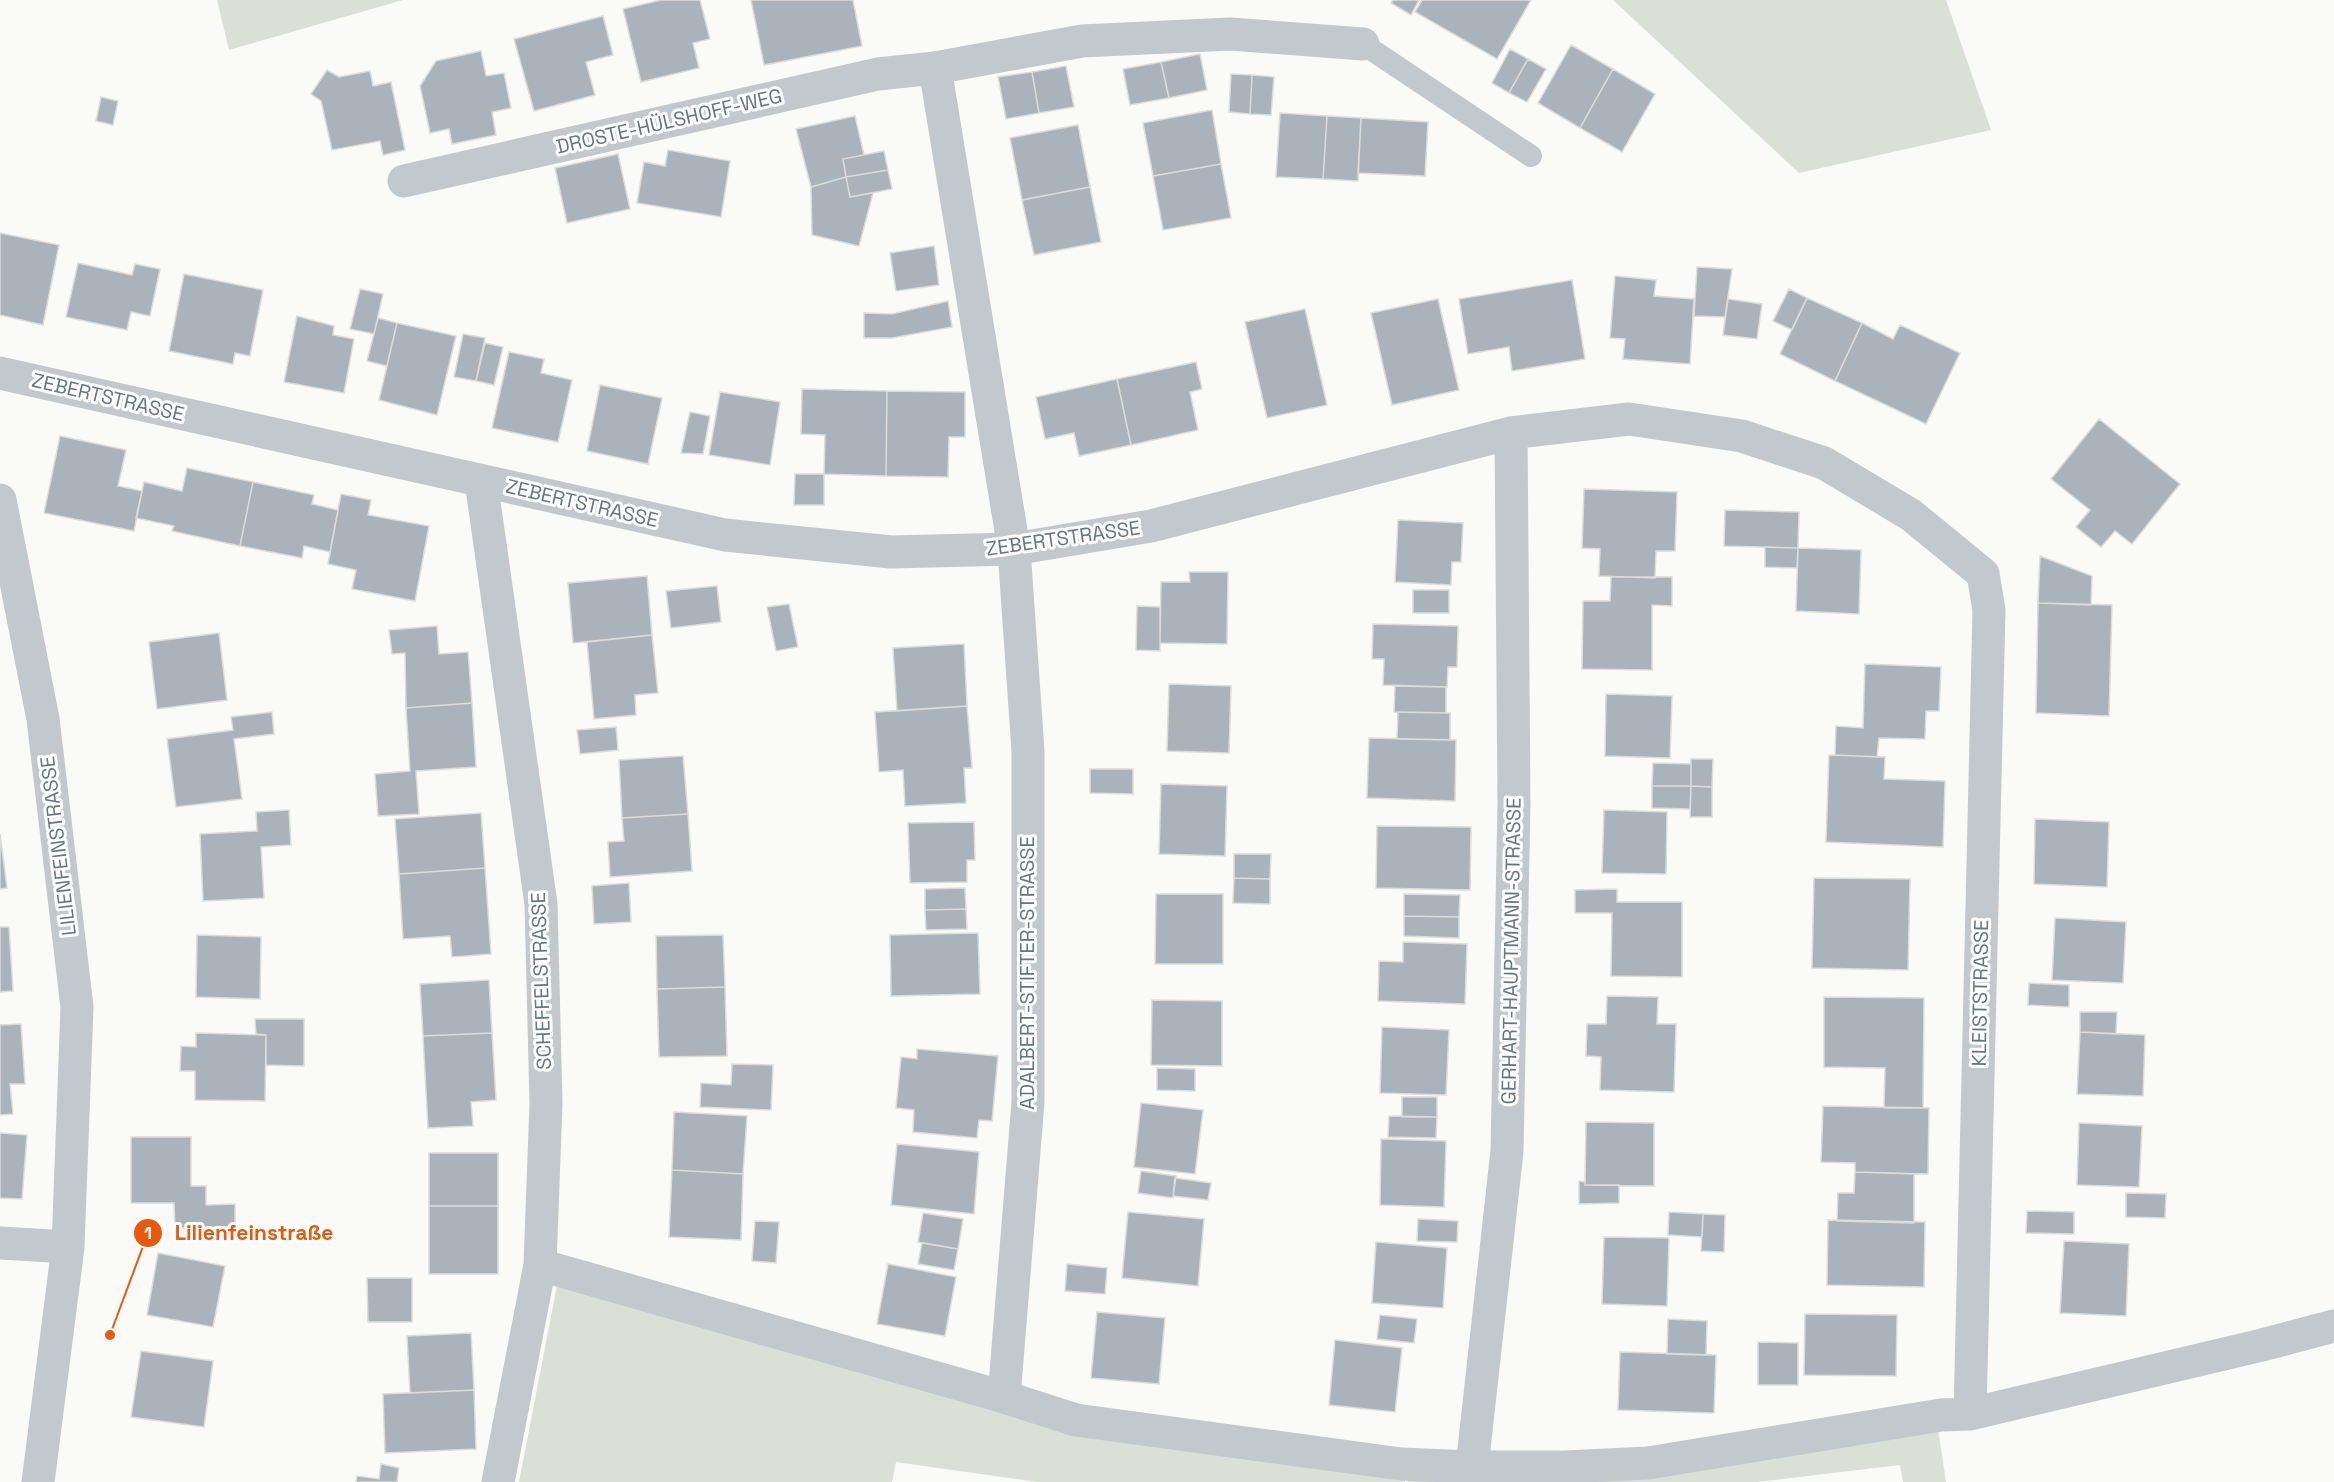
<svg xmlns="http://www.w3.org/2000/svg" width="2334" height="1482" viewBox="0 0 2334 1482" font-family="'Space Grotesk',sans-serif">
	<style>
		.green { fill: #dadfd7 }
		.building { fill: #aab3b9; stroke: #dcdcda; stroke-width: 1.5 }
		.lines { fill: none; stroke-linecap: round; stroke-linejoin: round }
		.service { stroke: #c3c8cc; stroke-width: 22 }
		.minor { stroke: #c3c8cc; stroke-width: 33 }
		.labels { text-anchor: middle; stroke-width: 6; stroke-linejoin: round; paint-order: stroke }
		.street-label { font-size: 20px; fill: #657683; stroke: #fff }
		.leader { fill: none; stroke: #e8590c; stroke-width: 2 }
		.callout-dot { fill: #e8590c; stroke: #fff; stroke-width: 2 }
		.mark-label { font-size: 18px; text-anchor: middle; font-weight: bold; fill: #fff }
		.callout-label { font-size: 21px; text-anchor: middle; font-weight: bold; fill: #e8590c; stroke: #fff; stroke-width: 6; stroke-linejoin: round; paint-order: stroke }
	</style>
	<rect width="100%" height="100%" fill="#fafaf8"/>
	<path class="green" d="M217 0H403L229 50Z
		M1613 0H1946L1991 130 1799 173Z
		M559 1275 1076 1426 1406 1472 1405 1482H1038L896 1462 892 1482H519Z
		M1937 1422 1946 1482H1903L1900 1465 1757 1482H1408L1409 1470Z"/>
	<path class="building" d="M661 0H700L710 39 693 43 699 68 641 82 623 9Z
		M751 0H853L862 46 764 65Z
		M1393 0H1419L1411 15 1391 3Z
		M1422 0H1531L1497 59 1415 12Z
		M603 16 613 55 586 62 595 95 534 111 514 39Z
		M1571 45 1613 69 1580 128 1538 103Z
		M1510 49 1528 59 1509 93 1492 83Z
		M481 51 486 76 504 73 511 108 492 112 496 135 452 144 449 129 430 133 420 86 436 61Z
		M1200 54 1207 90 1169 98 1161 62Z
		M1528 59 1546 69 1527 102 1509 93Z
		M1161 62 1169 98 1130 105 1123 69Z
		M1066 66 1074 107 1039 113 1032 72Z
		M1613 69 1655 94 1622 152 1580 128Z
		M327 70 339 77 370 71 373 86 391 82 405 150 383 155 380 141 332 150 321 101 311 94Z
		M1032 72 1039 113 1006 119 998 77Z
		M1231 74 1252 75 1250 114 1229 112Z
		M1252 75 1274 77 1271 115 1250 114Z
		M101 97 118 101 113 125 96 121Z
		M1212 110 1221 164 1153 176 1143 123Z
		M1280 113 1327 116 1323 179 1276 177Z
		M855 116 864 155 843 159 846 177 811 187 796 129Z
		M1327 116 1361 118 1358 181 1323 179Z
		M1361 118 1428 122 1425 176 1358 173Z
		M1078 125 1090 187 1022 200 1010 138Z
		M668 150 730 161 721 217 637 203 644 162 665 166Z
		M884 151 888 170 846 177 843 159Z
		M618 154 630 209 567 223 555 168Z
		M1221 164 1231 218 1163 230 1153 176Z
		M888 170 892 189 850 197 846 177Z
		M846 177 850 197 873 193 859 246 812 235 811 187Z
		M1090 187 1101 242 1034 255 1022 200Z
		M0 233 59 245 43 325 0 315Z
		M934 246 939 285 896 291 890 253Z
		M78 263 132 275 135 264 160 269 150 316 131 312 127 330 66 317Z
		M1697 267 1732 269 1725 317 1694 316Z
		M184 274 263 290 250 356 235 353 233 364 169 351Z
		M1615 276 1656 280 1654 296 1694 299 1690 364 1623 359 1625 339 1610 338Z
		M1572 280 1585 359 1512 371 1509 347 1468 354 1459 299Z
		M360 289 383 294 374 334 350 329Z
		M1789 289 1807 298 1792 330 1773 321Z
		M1807 298 1862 323 1835 381 1780 354Z
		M1438 299 1459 390 1392 405 1371 313Z
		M1728 299 1762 304 1757 339 1723 335Z
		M948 301 952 327 892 338H864V313L892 314Z
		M1305 309 1327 405 1267 418 1245 322Z
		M297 316 334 326 333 335 354 339 344 393 284 382Z
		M378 318 397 323 387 366 367 361Z
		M397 323 456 336 437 415 379 400Z
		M1862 323 1893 339 1900 325 1960 353 1926 424 1835 381Z
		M463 334 485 338 476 381 454 377Z
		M485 343 503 347 494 385 476 381Z
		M509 352 544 359 541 373 572 380 558 442 492 428Z
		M1196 362 1202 389 1190 392 1198 430 1131 445 1117 379Z
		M1117 379 1131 445 1079 456 1074 433 1045 439 1036 397Z
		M600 385 662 398 648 464 587 451Z
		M802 389 887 391 886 476 824 474 825 435 801 434Z
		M887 391 965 392V437H949L948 477 886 476Z
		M720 392 780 402 770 465 709 455Z
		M690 412 710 416 703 454 681 453Z
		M2099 419 2180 484 2132 544 2115 531 2101 547 2076 527 2090 510 2051 479Z
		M60 436 126 450 118 486 142 491 134 531 44 513Z
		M187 468 253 482 240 546 172 531 174 526 136 518 144 482 182 491Z
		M795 474H824V505H794Z
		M253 482 314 495 312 504 338 510 330 552 304 546 302 558 240 546Z
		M1584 489 1677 492 1675 551H1656L1655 578 1599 576 1600 549 1582 548Z
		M341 494 371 500 368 515 429 526 415 601 352 589 356 570 328 564Z
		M1725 510 1799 512 1798 548 1724 546Z
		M1398 520 1463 523 1461 562H1452L1451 585 1395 582Z
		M1765 547 1798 548 1797 568 1765 567Z
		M1798 548 1861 550 1859 614 1796 611Z
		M2040 556 2092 576 2091 605 2038 603Z
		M1189 572H1228L1227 644 1160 643 1161 582H1190Z
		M647 576 652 635 573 643 568 583Z
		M1611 577H1672V606L1652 605V670L1582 669 1583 601H1610Z
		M717 586 721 622 671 628 666 591Z
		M1413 590H1449V613H1413Z
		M2038 603 2112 605 2109 716 2036 713Z
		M789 604 798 647 776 651 767 607Z
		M1137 606 1160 607V651L1136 650Z
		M1373 624 1458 626 1457 667H1448L1447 687 1383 685 1384 659H1372Z
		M437 626 439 654 468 652 472 703 406 708 405 653 392 654 389 630Z
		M219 633 227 700 157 709 149 642Z
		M652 635 658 693 635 695 636 715 594 719 587 642Z
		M964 644 967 706 897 711 893 648Z
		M1865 664 1941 667 1939 711H1926L1925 739 1879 738 1877 757 1835 755 1836 726 1863 728Z
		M1169 684 1231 686 1229 753 1167 751Z
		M1395 686 1446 687V713L1394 712Z
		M1606 694 1672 696 1670 758 1605 756Z
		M472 703 476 767 416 771 419 814 378 816 375 774 410 771 406 708Z
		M967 706 972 768H964L966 803 905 806 903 770 879 772 875 712Z
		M272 712 274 734 234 739 242 799 176 807 167 739 233 730 231 717Z
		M1398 712 1450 713V740L1397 739Z
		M616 727 618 750 580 754 577 730Z
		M1369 738 1456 740 1455 801 1367 798Z
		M1829 755 1885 757 1884 779 1945 781 1943 847 1826 842Z
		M683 756 688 814 622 818 619 760Z
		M1691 759H1713L1712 787 1691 786Z
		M1653 763 1691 764V786H1652Z
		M1090 769H1133V794L1090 793Z
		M1161 784 1227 786 1225 856 1159 854Z
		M1652 786H1691L1690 809 1652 808Z
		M1691 786 1712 787V817H1690Z
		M289 810 291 845 261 847 264 898 203 901 200 834 257 831 256 812Z
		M1604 810 1667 812 1666 874 1602 873Z
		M481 813 485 868 399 874 395 819Z
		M688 814 692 871 610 877 608 842 624 841 622 818Z
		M2035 819 2109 822 2107 887 2034 884Z
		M974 822 975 860H967V882L910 883 908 823Z
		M1377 826 1471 827 1470 890 1376 888Z
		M0 834 7 888 0 889Z
		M1234 854H1271L1270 879 1234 878Z
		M485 868 491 954 452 957 450 936 403 939 399 874Z
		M1234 878 1270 879V904L1233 903Z
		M1814 878 1910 879 1908 970 1812 968Z
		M629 883 631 922 594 924 592 886Z
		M965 888 966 909 925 910V889Z
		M1617 889V902H1682V977L1611 976 1612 913H1575V890Z
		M1156 894H1223V964H1155Z
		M1404 894 1460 895 1459 917 1404 916Z
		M966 909 967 929 926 930 925 910Z
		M1404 916 1459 917V938L1404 936Z
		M2055 918 2126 922 2123 983 2052 980Z
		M0 927H9L13 991 0 992Z
		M978 933 980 994 891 996 890 935Z
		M197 935 261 937 260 999 196 997Z
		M723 935 725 987 657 989 656 936Z
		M1403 942 1467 944 1465 1004 1378 1001 1379 961 1403 962Z
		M489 980 492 1033 423 1036 420 984Z
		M2029 983 2069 985V1007L2028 1005Z
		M725 987 727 1056 659 1057 657 989Z
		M1607 996 1658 997 1657 1024H1676L1674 1092 1600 1090 1601 1057 1586 1056 1587 1024H1606Z
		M1824 997 1924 998 1923 1108H1884L1885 1068 1824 1067Z
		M1152 1000 1222 1001V1066L1151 1065Z
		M2080 1012H2117L2116 1034 2080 1032Z
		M255 1019H304V1066L266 1065V1035L256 1034Z
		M21 1024 25 1084H10L13 1114 0 1115V1025Z
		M1382 1027 1449 1030 1446 1095 1380 1093Z
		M2080 1032 2145 1035 2143 1096 2077 1094Z
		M196 1033 266 1035 265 1101 195 1100V1071H180L181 1046 196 1047Z
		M492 1033 496 1100 471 1102 473 1126 428 1128 423 1036Z
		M917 1049 998 1056 992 1121 979 1120 977 1138 913 1132 914 1110 896 1108 901 1057 917 1059Z
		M732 1064 773 1065 771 1110 700 1107 701 1083 731 1085Z
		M1157 1068 1195 1069V1091L1157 1090Z
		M1402 1097H1437V1117H1402Z
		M1141 1103 1203 1110 1195 1174 1134 1167Z
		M1823 1106 1929 1108 1928 1174 1855 1172V1163L1821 1162Z
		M674 1112 747 1116 743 1174 672 1170Z
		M1389 1116 1437 1117 1436 1138 1388 1137Z
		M1586 1122 1654 1123V1186L1585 1185Z
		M2079 1123 2142 1126 2139 1187 2077 1185Z
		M0 1133 27 1135 22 1199 0 1198Z
		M131 1137H191V1186H206V1205L235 1204V1228H175L174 1203H131Z
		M1381 1139 1446 1141 1444 1207 1380 1205Z
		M897 1144 979 1152 974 1214 891 1205Z
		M429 1153H498V1206H429Z
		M672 1170 743 1174 741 1240 669 1237Z
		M1141 1171 1176 1176 1173 1198 1138 1193Z
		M1855 1172 1914 1174V1223L1837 1221 1838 1193H1854Z
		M1175 1178 1211 1183 1208 1200 1173 1196Z
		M1579 1181 1585 1182V1185H1619V1203L1579 1204Z
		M2126 1193 2166 1194 2165 1218 2126 1217Z
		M429 1206H498V1274H429Z
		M2027 1211 2074 1212V1234L2026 1233Z
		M1128 1212 1204 1219 1198 1286 1122 1278Z
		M1669 1212 1703 1214 1702 1237 1668 1235Z
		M923 1213 963 1219 958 1249 918 1242Z
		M1703 1214 1725 1215 1724 1252 1701 1251Z
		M1418 1219 1458 1221 1457 1242 1417 1241Z
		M1828 1220 1925 1222 1924 1287 1827 1285Z
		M755 1221 779 1222 776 1263 752 1261Z
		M1604 1237 1669 1238 1667 1306 1602 1304Z
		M2064 1241 2129 1244 2126 1316 2060 1313Z
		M1376 1242 1447 1248 1443 1308 1372 1303Z
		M922 1243 958 1249 954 1270 918 1264Z
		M158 1253 225 1266 213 1327 147 1315Z
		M888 1264 956 1277 945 1336 877 1324Z
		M1067 1264 1107 1268 1105 1294 1065 1291Z
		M367 1278H412V1322H368Z
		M1097 1312 1165 1318 1159 1384 1091 1378Z
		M1805 1314 1897 1315 1896 1376 1804 1375Z
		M1380 1315 1417 1319 1414 1343 1377 1339Z
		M1668 1319 1707 1321 1706 1355 1667 1354Z
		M471 1333 474 1390 410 1393 407 1336Z
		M1335 1340 1402 1348 1395 1412 1329 1405Z
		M1758 1342 1798 1343V1385H1758Z
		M141 1351 213 1361 204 1427 131 1417Z
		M1620 1352 1716 1355 1714 1413 1618 1410Z
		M474 1390 476 1449 385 1453 383 1394Z
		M381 1464 399 1468 397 1482H356L357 1476 379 1479Z"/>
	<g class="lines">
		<path class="service" d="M1363 44 1531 156"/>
		<path class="minor" d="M935 68 1014 549 1028 751V1102L1004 1397
			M404 181 878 74 935 68 1082 41 1230 34 1363 44
			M0 373 725 535 891 552 1014 549 1151 526 1511 433 1629 419 1742 436 1824 463 1911 515 1983 574 1989 610 1970 1414
			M481 481 541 904 546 1103 540 1265 498 1482
			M0 500 43 719 77 1007 68 1247 38 1482
			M0 1243 68 1247
			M540 1265 1004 1397 1076 1420 1401 1464 1472 1467H1565L1648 1463 1941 1415 1970 1414 2262 1345 2334 1326
			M1472 1467 1507 1151 1514 804 1511 433"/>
	</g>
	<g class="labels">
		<g class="street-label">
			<text transform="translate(669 121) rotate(-13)" y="7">DROSTE-HÜLSHOFF-WEG</text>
			<text transform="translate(108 397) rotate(13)" y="7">ZEBERTSTRASSE</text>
			<text transform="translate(582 503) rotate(13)" y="7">ZEBERTSTRASSE</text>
			<text transform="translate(1063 538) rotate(-8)" y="7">ZEBERTSTRASSE</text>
			<text transform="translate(58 846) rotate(-97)" y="7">LILIENFEINSTRASSE</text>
			<text transform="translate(1511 951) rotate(-89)" y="7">GERHART-HAUPTMANN-STRASSE</text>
			<text transform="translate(1027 973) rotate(-90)" y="7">ADALBERT-STIFTER-STRASSE</text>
			<text transform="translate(541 981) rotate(-92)" y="7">SCHEFFELSTRASSE</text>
			<text transform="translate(1980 993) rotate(-89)" y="7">KLEISTSTRASSE</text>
		</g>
	</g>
	<path class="leader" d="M110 1335L148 1233"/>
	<g class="callout-dot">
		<circle cx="110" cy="1335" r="6"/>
		<circle cx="148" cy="1233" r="15"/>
	</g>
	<g class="mark-label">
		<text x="148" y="1239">1</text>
	</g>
	<g class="callout-label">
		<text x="254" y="1240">Lilienfeinstraße</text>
	</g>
</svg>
